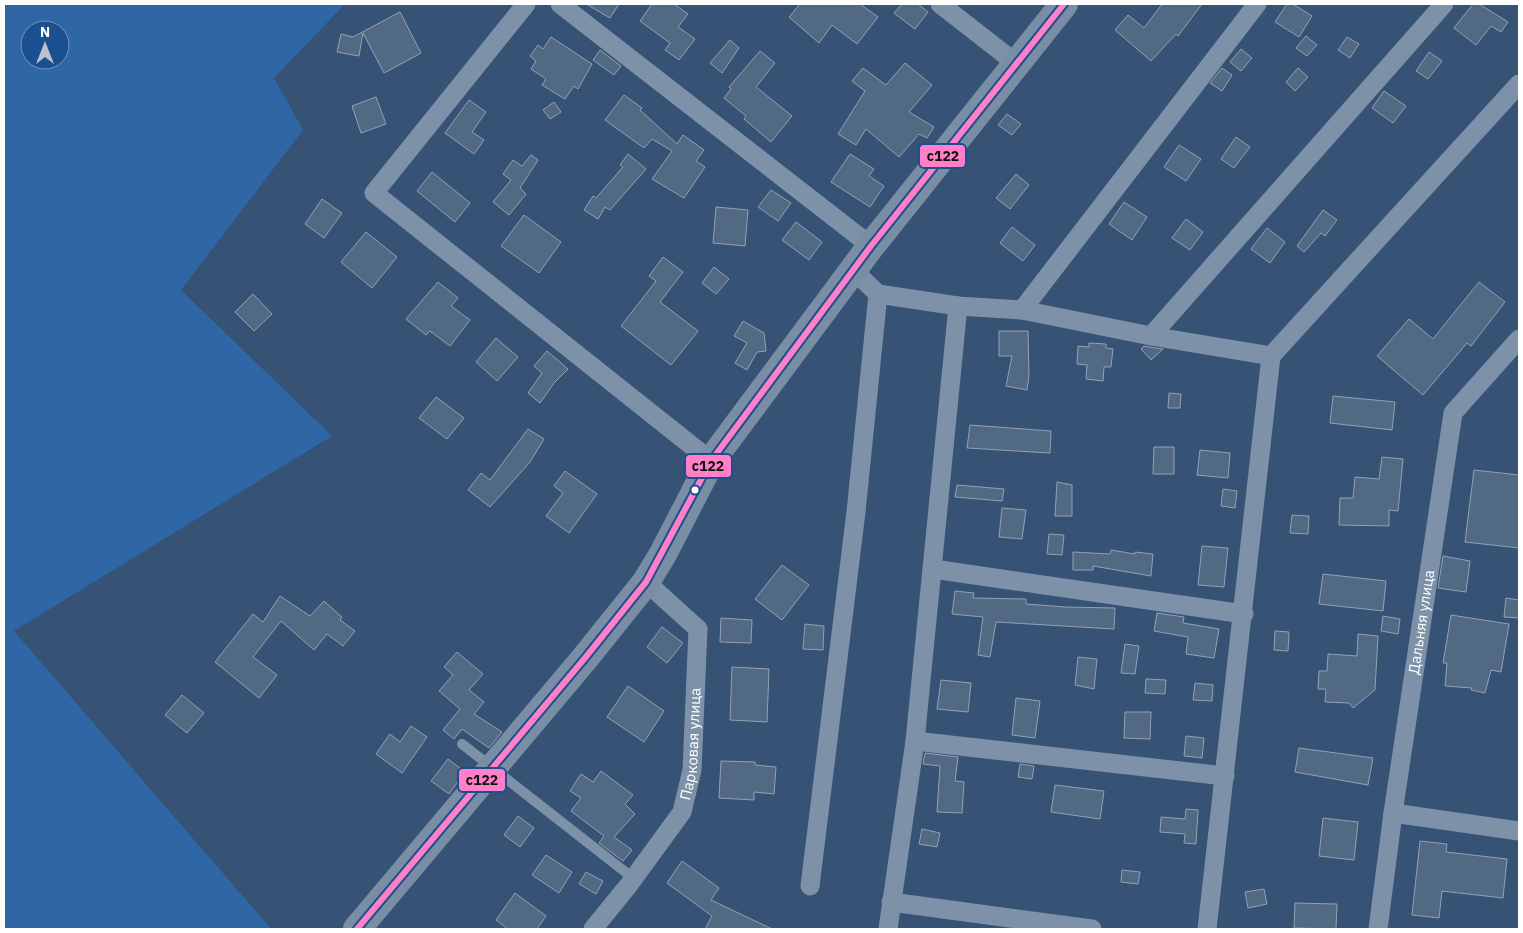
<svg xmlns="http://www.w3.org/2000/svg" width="1523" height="933" viewBox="0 0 1523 933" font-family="'IBM Plex Sans',sans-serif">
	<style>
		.green { fill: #2f66a5; fill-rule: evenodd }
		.building { fill: #526984; stroke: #92a2b6 }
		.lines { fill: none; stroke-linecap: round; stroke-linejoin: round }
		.lane { stroke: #7d92a8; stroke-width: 10 }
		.street { stroke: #7d92a8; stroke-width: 19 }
		.secondary { stroke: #798da4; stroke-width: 28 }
		.bus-1-casing { stroke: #1b4f8f; stroke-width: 10 }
		.bus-1 { stroke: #ff80c6; stroke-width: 6 }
		.bus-dot { fill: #fff; stroke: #1b4f8f; stroke-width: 2 }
		.labels { text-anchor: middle; stroke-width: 5; stroke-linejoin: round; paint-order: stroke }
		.street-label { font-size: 15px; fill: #fff; stroke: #1b4f8f }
		.line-badge { stroke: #1b4f8f; stroke-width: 2 }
		.pale-badge-label { font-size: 14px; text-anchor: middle; font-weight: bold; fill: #111 }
	</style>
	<rect width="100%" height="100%" fill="#365274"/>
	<path class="green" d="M4 4H345L274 78 303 130 181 290 332 436 14 631 271 929H4ZM30 30H60V60H30Z"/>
	<path class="building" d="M586 4H619L610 18Z
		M652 4H674L688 14 678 27 695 39 679 60 665 50 670 43 640 21Z
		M800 4H860L878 17 857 44 832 25 819 43 789 17Z
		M902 4H918L928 12 915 29 894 13Z
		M1162 4H1202L1178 36 1176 34 1151 61 1115 30 1128 15 1144 28Z
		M1287 4H1293L1312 16 1299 37 1275 22Z
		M1473 4H1479L1508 22 1501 32 1491 26 1476 45 1454 28Z
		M400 12 421 53 384 73 363 33 359 56 337 52 341 34 353 37Z
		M1306 36 1317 45 1307 56 1296 48Z
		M551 37 592 64 578 89 574 86 565 99 542 85 546 79 531 69 536 61 530 56 538 45 543 49Z
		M1347 37 1359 44 1350 58 1338 50Z
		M730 40 739 48 722 73 710 63Z
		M1241 49 1252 58 1241 71 1230 62Z
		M600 50 621 66 614 75 593 60Z
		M760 51 775 63 756 87 792 116 771 142 744 119 746 116 724 98 731 89 729 87Z
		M1429 52 1442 61 1428 79 1416 71Z
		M905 63 932 85 909 112 934 127 927 138 919 134 899 157 866 129 856 145 838 134 865 91 852 81 863 68 886 85Z
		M1222 68 1232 75 1222 91 1210 83Z
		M1298 68 1308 77 1295 91 1286 82Z
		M1384 91 1406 106 1393 123 1372 108Z
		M624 95 642 108 640 110 677 144 683 135 704 150 696 161 705 167 684 198 652 179 672 151 652 139 644 148 605 120Z
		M376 97 386 124 361 133 352 106Z
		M469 100 486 112 472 132 484 140 474 154 445 133Z
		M554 102 561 112 550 119 543 110Z
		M1007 114 1021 124 1012 135 998 125Z
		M1236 137 1250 147 1234 168 1221 159Z
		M1179 145 1201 159 1186 181 1164 167Z
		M628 154 646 169 610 210 605 207 598 219 584 210 593 196 596 198 623 167 620 165Z
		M850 154 874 169 869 176 884 186 870 207 831 182Z
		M531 155 538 160 520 188 526 194 509 215 493 202 511 180 503 174 513 160 522 166Z
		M432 172 470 203 455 222 417 191Z
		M1016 174 1029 185 1010 209 996 198Z
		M771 190 791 203 778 221 758 207Z
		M322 199 342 213 324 238 305 224Z
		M1124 202 1147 217 1132 240 1109 224Z
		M716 207 748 210 745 246 713 243Z
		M1323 210 1337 220 1325 236 1321 233 1304 252 1297 246Z
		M524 215 561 242 539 273 501 246Z
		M1186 219 1203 232 1190 250 1172 238Z
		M796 222 822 242 809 260 782 240Z
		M1012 227 1035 245 1023 261 1000 243Z
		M1267 228 1285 242 1270 263 1251 249Z
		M366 232 397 257 372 288 341 262Z
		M663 257 683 272 660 302 698 331 671 365 621 326 656 281 649 276Z
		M714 267 729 279 716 294 702 283Z
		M438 282 458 298 451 306 470 320 450 346 430 331 426 335 406 319Z
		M1479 282 1505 302 1471 346 1467 343 1423 395 1377 356 1409 319 1433 339Z
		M253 294 272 314 254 331 235 312Z
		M743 321 764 333 766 351 757 352 747 370 735 363 747 343 734 336Z
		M999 331H1028L1029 375 1027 390 1006 386 1012 356H999Z
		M496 338 518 357 497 381 476 362Z
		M1089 343 1106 344V348L1113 349 1111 367H1104L1103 381 1086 379 1087 365 1077 364 1078 346 1089 347Z
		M1144 346 1149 347 1163 349 1151 360 1141 349Z
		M547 351 568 369 554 383 540 403 528 393 542 373 534 366Z
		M1169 393 1181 394 1180 408H1168Z
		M1333 396 1395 402 1392 430 1330 423Z
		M436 397 464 418 447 439 419 418Z
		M970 425 1051 431 1050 453 967 448Z
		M528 429 544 439 530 462 490 507 468 490 481 473 490 480Z
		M1154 447H1174V474H1153Z
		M1200 450 1230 453 1228 478 1197 475Z
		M1382 457 1403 459 1398 511 1389 510V526L1339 525 1340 498H1353L1355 477 1379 479Z
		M1474 470 1519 475V548L1465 542Z
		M565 471 597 494 569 533 546 516 563 493 554 486Z
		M1057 482 1072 485V516H1055Z
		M957 485 1004 489 1002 501 955 497Z
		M1223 489 1237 491 1235 508 1221 506Z
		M1002 508 1026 510 1022 539 999 537Z
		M1292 515 1309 516 1308 534 1290 533Z
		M1049 534 1064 535 1062 555 1047 554Z
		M1202 546 1228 548 1224 587 1198 585Z
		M1111 550 1135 554V552L1153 554 1151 576 1093 566V570H1073V552L1110 554Z
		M1443 556 1470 561 1466 592 1438 588Z
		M782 565 809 585 782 620 755 599Z
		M1323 574 1386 581 1383 611 1319 604Z
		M955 591 974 593 973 598 1026 599V604L1066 607 1115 608 1114 629 996 622 990 657 978 655 983 617 952 614Z
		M280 596 310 616 324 601 342 617 340 620 355 631 343 646 327 634 314 650 281 621 253 657 277 675 259 698 215 662 253 614 263 622Z
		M1506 598 1519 600V618L1504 617Z
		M1157 613 1184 617 1183 623 1219 629 1214 658 1186 654 1188 637 1154 631Z
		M1451 615 1509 624 1501 672 1491 670 1485 693 1471 690 1472 688 1445 686 1447 663H1443Z
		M1383 616 1400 619 1398 634 1381 631Z
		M721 618 752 620 751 643 720 642Z
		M805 624 824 626 823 650 803 649Z
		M662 627 683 643 667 663 647 647Z
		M1275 631 1289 632 1288 651 1274 650Z
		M1358 634 1378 636 1375 690 1353 708 1349 703 1325 702 1326 689H1318L1319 671H1327L1328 654 1357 656Z
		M1125 644 1139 646 1135 674 1121 673Z
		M457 652 483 674 469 690 484 702 474 714 502 732 489 748 462 729 454 739 443 730 460 709 439 691 453 675 444 667Z
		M1078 657 1097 659 1094 689 1075 685Z
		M732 667 769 669 767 722 730 720Z
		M1146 679 1166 680 1165 694 1145 693Z
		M941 680 971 683 968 712 937 709Z
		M1195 683 1213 685 1212 701 1193 700Z
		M628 686 664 711 644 742 607 717Z
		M182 695 204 713 187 733 165 715Z
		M1016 698 1040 701 1035 738 1012 735Z
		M1125 712H1151L1150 739 1124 738Z
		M411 726 427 737 402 773 376 754 390 734 400 742Z
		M1186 736 1204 738 1202 758 1184 756Z
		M1299 748 1373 758 1368 785 1295 772Z
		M925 753 958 757 955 781 964 782 962 813 937 812 940 766 923 764Z
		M448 759 465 772 449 794 431 781Z
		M721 761 755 762V765L776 767 774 794 754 792V800L719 798Z
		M1020 764 1034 766 1032 779 1018 777Z
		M601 771 633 795 625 804 635 814 614 837 632 850 623 861 599 843 604 836 571 811 581 798 570 791 581 774 593 782Z
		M1055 785 1104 791 1100 819 1051 812Z
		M1186 809 1198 810 1196 844 1184 843 1185 834 1160 832 1161 817 1185 819Z
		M518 816 534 828 520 847 504 835Z
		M1323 818 1358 822 1354 860 1319 856Z
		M922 829 940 833 937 847 919 844Z
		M1420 841 1447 844 1446 852 1507 859 1503 898 1442 891 1439 918 1412 915Z
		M546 855 572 872 559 893 532 875Z
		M682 861 719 888 711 900 772 929H705L712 916 667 883Z
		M1122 870 1140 872 1138 884 1121 882Z
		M586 872 603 881 596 894 579 884Z
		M1264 889 1267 904 1248 908 1245 892Z
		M515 893 546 916 537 929H508L496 920Z
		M1295 903 1337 904 1336 929 1294 928Z"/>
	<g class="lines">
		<path class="lane" d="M462 744 633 878"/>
		<g class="street">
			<path d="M526 4 374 193 711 461"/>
			<path d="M560 4 871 246"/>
			<path d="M940 4 1017 64"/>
			<path d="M853 270 878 294 958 306 1022 310 1151 336 1271 356"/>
			<path d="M1022 310 1257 4"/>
			<path d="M1151 336 1444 4"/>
			<path d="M933 569 1244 614"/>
			<path d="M915 741 1225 776"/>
			<path d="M1393 813 1519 831"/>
			<path d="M810 886 856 512 878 294"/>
			<path d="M891 902 1092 929"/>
			<path id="s1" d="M593 929 628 886 682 812 692 770 698 629 646 582"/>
			<path d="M888 929 915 741 958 306"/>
			<path d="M1207 929 1271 356 1519 84"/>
			<path id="s2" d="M1378 929 1393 813 1453 413 1519 339"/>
		</g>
		<path class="secondary" d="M357 929 585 658 646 582 663 554 711 461 871 246 1064 4"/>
		<g class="bus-1-casing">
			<path id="bus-1" d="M357 929 585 658 646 582 711 461 871 246 1064 4"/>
		</g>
		<use href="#bus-1" class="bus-1"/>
	</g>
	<circle class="bus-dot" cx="695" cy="490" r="4.5"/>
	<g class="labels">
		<g class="street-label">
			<text dy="5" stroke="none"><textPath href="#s2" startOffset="310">Дальняя улица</textPath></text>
			<text dy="5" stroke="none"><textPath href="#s1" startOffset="216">Парковая улица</textPath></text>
		</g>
	</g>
	<g class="line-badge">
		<rect x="919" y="144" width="47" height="24" rx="5" fill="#ff80c6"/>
		<rect x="685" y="454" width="47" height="24" rx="5" fill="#ff80c6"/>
		<rect x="458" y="768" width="48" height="24" rx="5" fill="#ff80c6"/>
	</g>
	<g class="pale-badge-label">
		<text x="943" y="161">с122</text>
		<text x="708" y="471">с122</text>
		<text x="482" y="785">с122</text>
	</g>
	<rect width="1523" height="933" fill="none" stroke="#ffffff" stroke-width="10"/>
	<g transform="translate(45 45)"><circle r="24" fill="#1b4f8f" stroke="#7695bc"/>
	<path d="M0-4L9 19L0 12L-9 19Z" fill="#b9c2ce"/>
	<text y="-8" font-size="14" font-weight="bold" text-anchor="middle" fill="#ffffff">N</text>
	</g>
</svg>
